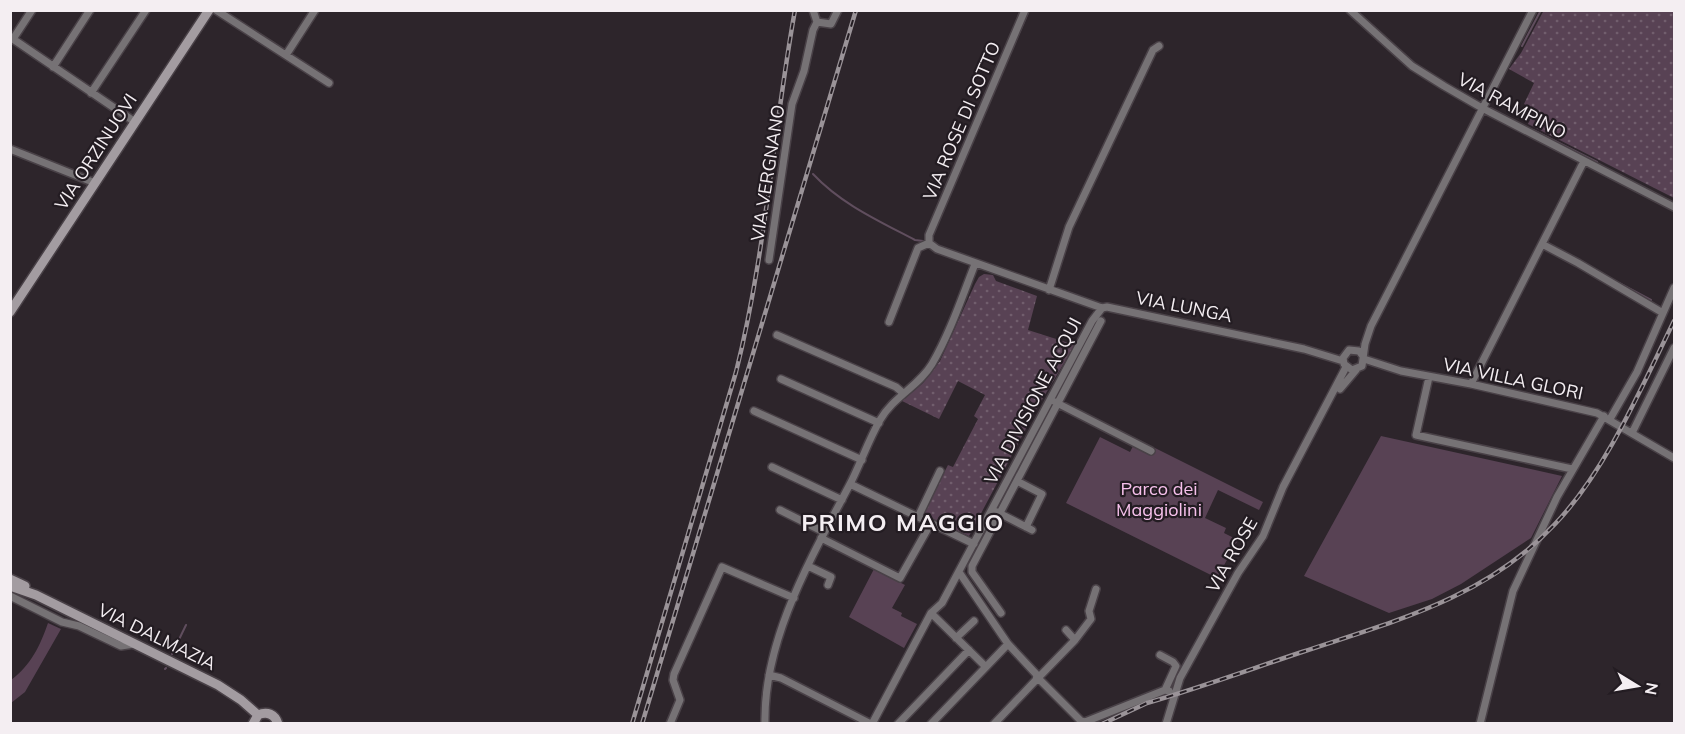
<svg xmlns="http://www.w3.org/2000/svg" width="1685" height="734" viewBox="0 0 1685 734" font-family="Mulish,sans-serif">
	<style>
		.grass { fill: url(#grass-dots) }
		.park { fill: #584254 }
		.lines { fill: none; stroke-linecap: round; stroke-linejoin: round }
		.stream { stroke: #604e5e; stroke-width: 2 }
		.minor-casing { stroke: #494147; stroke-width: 10 }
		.secondary-casing { stroke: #494147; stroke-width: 12 }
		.minor { stroke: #767275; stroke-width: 7 }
		.secondary { stroke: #a39ca1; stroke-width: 9 }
		.rail-casing { stroke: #9a9398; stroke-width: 4.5 }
		.rail { stroke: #231c22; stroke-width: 2; stroke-dasharray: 7; stroke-linecap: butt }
		.labels { text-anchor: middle; stroke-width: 4.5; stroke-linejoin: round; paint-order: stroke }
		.street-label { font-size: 18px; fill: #f4eef2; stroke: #231c22 }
		.park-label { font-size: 18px; fill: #f6c0eb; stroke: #231c22 }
		.district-label { font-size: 24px; font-weight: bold; letter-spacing: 1.5px; fill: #f4eef2; stroke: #231c22 }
	</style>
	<defs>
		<pattern id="grass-dots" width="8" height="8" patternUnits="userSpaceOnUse" patternTransform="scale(1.5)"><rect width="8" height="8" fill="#584254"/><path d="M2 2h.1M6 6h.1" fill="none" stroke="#715e6d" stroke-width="1.8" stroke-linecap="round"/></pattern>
	</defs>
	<rect width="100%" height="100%" fill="#2d252b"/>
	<path class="grass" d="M1544 10 1674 11V198L1528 124 1535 110 1524 104 1534 83 1509 69 1521 53Z
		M984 274 993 275 996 281 1037 296 1028 330 1075 345 1037 408 969 536 923 514 948 465 953 467 978 419 974 416 985 395 958 381 939 419 902 401 923 383 940 361 975 284 979 277Z"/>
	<path class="park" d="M1381 436 1562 476 1531 538 1461 584 1432 599 1389 613 1304 576Z
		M1100 437 1130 452 1133 446 1150 455 1155 448 1263 502 1259 510 1218 490 1205 518 1226 528 1224 533 1238 540 1217 578 1066 503Z
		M874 569 905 585 892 608 902 613 901 616 917 624 904 648 849 617Z
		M48 623 61 629 25 692 11 703V680C31 665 40 646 48 623Z"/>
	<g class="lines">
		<path class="stream" d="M1522 46 1541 10
			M984 114 1029 10
			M1533 130 1597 162
			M813 174C841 204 879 221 915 240L923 241
			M1619 283 1651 300
			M172 654 186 625
			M165 669 166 668"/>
		<g class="minor-casing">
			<path id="minor" d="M216 10 329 83
				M813 10 817 22 831 24 838 10
				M1350 10 1412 66 1444 86 1482 108 1674 207
				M10 37 135 122
				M13 39 32 10
				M286 55 315 10
				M53 67 90 10
				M91 93 146 10
				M10 149 95 183
				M929 243 937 249 1102 308 1107 307 1304 349 1343 361
				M929 243V235L1025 10
				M1542 244 1578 263 1663 313
				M769 260 792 104 804 71 813 30 817 22
				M1049 290 1069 227 1153 50 1159 46
				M889 322 918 248 929 243
				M777 335 896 387 903 393
				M1363 356 1359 351 1349 350 1343 358 1344 364 1352 370 1362 366 1365 344 1371 326 1533 10
				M1364 359 1401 371 1471 384 1597 413 1674 458
				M1429 377 1416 435 1572 469
				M781 379 879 423
				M1471 384 1584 161
				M1340 389 1356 370
				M1055 402 1151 451
				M754 411 862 460
				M1610 419 1637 372 1674 288
				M1632 433 1674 348
				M772 467 842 500
				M1017 481 1042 494 1026 527
				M850 484 974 544
				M780 510 824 532
				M997 512 1032 530
				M918 517 940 471
				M821 538 900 578 931 523
				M808 566 831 577 828 585
				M959 572 1008 644 1037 675 1036 680 994 724
				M1096 589 1089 611 1091 619 1075 640 1038 678 1081 721 1085 722 1165 690 1169 691
				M10 596 62 622 79 626 121 646 134 644
				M931 613 986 667
				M1001 613 972 572V566L1101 321
				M1066 630 1075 640
				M956 638 974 621
				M1160 655 1173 662 1176 666 1165 690
				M769 675 781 678 871 724
				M670 724 680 700 673 680 674 674 722 567 794 598
				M765 724C763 640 811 558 849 486 860 465 868 441 880 420 893 397 919 386 932 364 950 333 962 297 975 264
				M872 724 931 613 942 603 1092 321 1102 308
				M898 724 969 650
				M931 724 1008 644
				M1166 724 1180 678 1238 573 1263 536 1283 487 1346 367
				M1480 724 1513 591 1557 497 1604 416"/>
		</g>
		<g class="secondary-casing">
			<path id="secondary" d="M10 312 209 10
				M10 579 25 586
				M10 586 36 595 218 685 241 700 258 715
				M253 724 258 715C267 711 275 714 278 724"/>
		</g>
		<use href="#minor" class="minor"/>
		<use href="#secondary" class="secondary"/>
		<g class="rail-casing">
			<path id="rail" d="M632 724 736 372C766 253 773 131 795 10
				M642 724 856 10
				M1102 724 1147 703C1199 688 1251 669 1302 652 1395 621 1486 598 1555 524 1606 471 1642 386 1674 321"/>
		</g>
		<use href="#rail" class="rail"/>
	</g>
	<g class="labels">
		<g class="street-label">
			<text transform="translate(1512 106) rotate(28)" y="6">VIA RAMPINO</text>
			<text transform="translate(962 121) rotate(-67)" y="6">VIA ROSE DI SOTTO</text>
			<text transform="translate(96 152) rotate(-57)" y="6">VIA ORZINUOVI</text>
			<text transform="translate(768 173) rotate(-81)" y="6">VIA VERGNANO</text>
			<text transform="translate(1184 307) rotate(11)" y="6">VIA LUNGA</text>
			<text transform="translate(1513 379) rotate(12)" y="6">VIA VILLA GLORI</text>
			<text transform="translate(1033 401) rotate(-62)" y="6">VIA DIVISIONE ACQUI</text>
			<text transform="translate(1232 555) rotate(-60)" y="6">VIA ROSE</text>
			<text transform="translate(157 637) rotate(26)" y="6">VIA DALMAZIA</text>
		</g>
		<g class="park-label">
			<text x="1159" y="495">Parco dei<tspan x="1159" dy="21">Maggiolini</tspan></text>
		</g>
		<g class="district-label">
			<text x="903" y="531">PRIMO MAGGIO</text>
		</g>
	</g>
	<rect width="1685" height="734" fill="none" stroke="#f4eef2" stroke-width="24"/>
	<g transform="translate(1637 686) rotate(101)" stroke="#231c22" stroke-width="4.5" paint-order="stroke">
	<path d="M0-4.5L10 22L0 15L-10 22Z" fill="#f4eef2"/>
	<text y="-9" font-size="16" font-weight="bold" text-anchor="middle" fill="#f4eef2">N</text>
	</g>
</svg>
